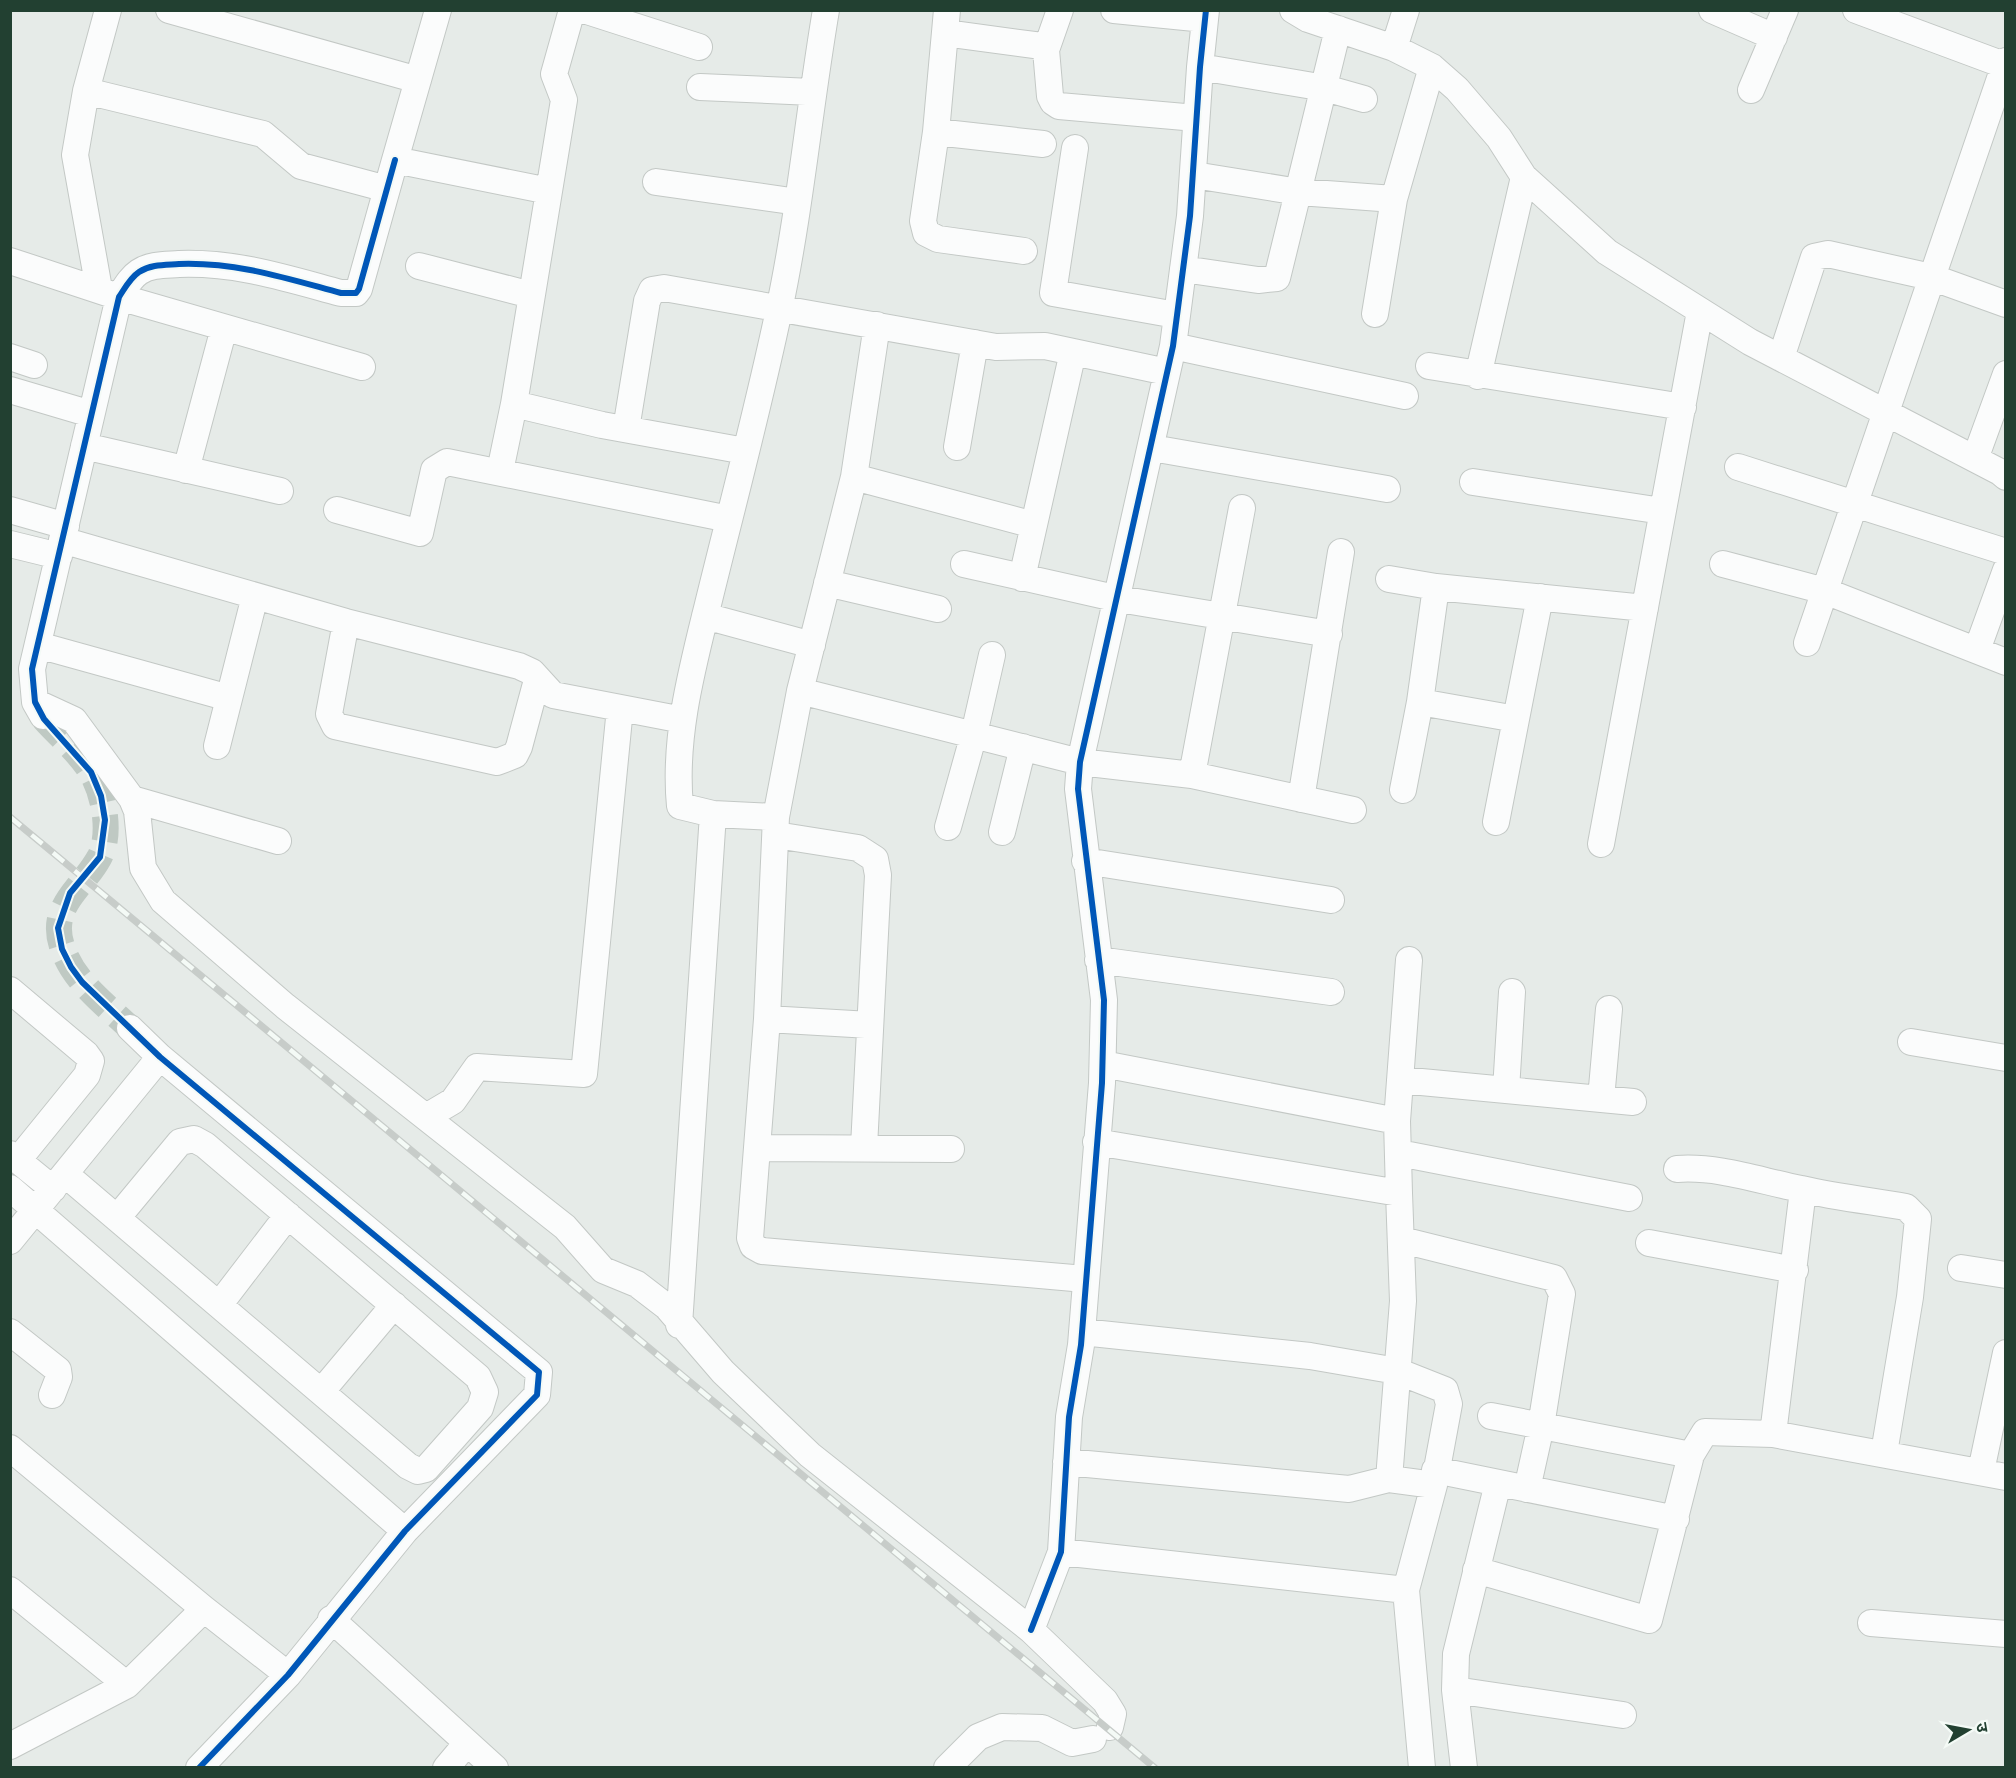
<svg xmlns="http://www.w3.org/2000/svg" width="2016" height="1778" viewBox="0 0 2016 1778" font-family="'Fira Sans','Noto Sans Devanagari',sans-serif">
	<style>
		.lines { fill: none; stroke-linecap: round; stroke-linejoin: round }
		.minor-tunnel { stroke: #bfc9c3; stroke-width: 26; stroke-dasharray: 26 13; stroke-linecap: butt }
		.minor-casing { stroke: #c3c8c5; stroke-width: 28 }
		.minor { stroke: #fbfcfc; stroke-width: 26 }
		.rail-casing { stroke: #c7ccc9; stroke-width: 7 }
		.rail { stroke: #f4faf6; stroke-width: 4.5; stroke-dasharray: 14; stroke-linecap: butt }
		.cycleway-casing { stroke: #f4faf6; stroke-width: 10 }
		.cycleway { stroke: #0057b8; stroke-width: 6 }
	</style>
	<rect width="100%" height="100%" fill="#e6ebe8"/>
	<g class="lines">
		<path class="minor-tunnel" d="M44 719C59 736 81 754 92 774 104 795 112 835 99 858 82 889 47 907 63 949 74 982 106 1005 130 1028"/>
		<g class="minor-casing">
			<path id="minor" d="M169 10 418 80
				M438 10 395 160 549 191
				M572 10 554 74 564 100 514 404 602 425 745 451
				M584 10 699 47
				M947 10 936 132 923 221 926 233 938 239 1024 251
				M1114 10 1205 19
				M1293 10 1308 19 1394 48 1432 67 1457 89 1499 138 1524 177 1607 252 1750 342 2000 472 2006 477
				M1712 10 1774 37
				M1856 10 2004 65
				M945 33 1042 46 1046 50 1050 96 1053 102 1059 106 1196 118
				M1394 48 1406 10
				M1046 50 1060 10
				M1200 67 1325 88 1364 99
				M700 87 812 92
				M1751 90 1785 10
				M86 91 263 134 301 166 387 189
				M936 132 1043 144
				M1075 148 1053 293 1176 315
				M1194 175 1299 192 1394 199
				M656 182 798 202
				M10 261 119 297 362 367
				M419 266 531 295
				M1183 269 1258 280 1277 278 1338 29
				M99 289 75 155 86 91 108 10
				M1375 314 1394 199 1432 67
				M877 325 854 477 800 691 776 817 767 1019 750 1238 753 1246 762 1251 1085 1279
				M1173 346 1405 396
				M10 357 34 365
				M1781 358 1814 257 1828 254 1931 277 2006 304
				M1429 366 1683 407
				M1478 376 1524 177
				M10 390 91 414
				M626 429 647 301 652 290 664 288 996 347 1045 346 1167 372
				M84 446 280 491
				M957 447 975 343
				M1152 448 1387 489
				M1975 459 2006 374
				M1738 467 2006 552
				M186 470 224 328
				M500 471 514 404
				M854 477 1034 525
				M1473 482 1662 511
				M10 510 66 526
				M337 510 420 533 434 470 447 462 729 519
				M62 540 346 622 519 666 532 672 553 695 683 720
				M10 544 59 556
				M964 564 1119 599 1329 634
				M1723 564 1825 591 2006 662
				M1022 578 1073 352
				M1389 579 1436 587
				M827 583 938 609
				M705 616 812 645
				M346 622 329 714 335 726 497 762 515 755 519 747 537 680
				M1807 643 2006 61
				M38 645 229 698
				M1977 650 2006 570
				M800 691 1080 762 1192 775 1353 810
				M35 702 74 720 132 799 137 811 143 868 163 901 285 1006 565 1227 603 1270 637 1284 667 1307 723 1372 810 1455 1031 1630 1105 1701 1113 1714 1110 1727
				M1420 702 1516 719 1496 822
				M43 716 35 702 32 669 119 297C125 288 130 278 139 272 151 264 165 265 179 264 237 262 285 278 341 293H356L359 289 395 160
				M1516 719 1540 597
				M217 746 255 596
				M1192 775 1242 508
				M1403 790 1420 702 1436 587 1645 608
				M132 799 278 841
				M1301 799 1341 552
				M776 817 713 814 680 806C673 734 694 662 711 592 734 499 759 405 779 310 800 211 809 110 826 10
				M948 827 974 734 992 655
				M1002 832 1023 747
				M776 835 858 848 875 859 878 875 864 1147
				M1601 844 1700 311
				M1085 861 1331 900
				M1098 960 1331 992
				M10 990 86 1054 91 1061 87 1075 18 1160
				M767 1019 870 1025
				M130 1028 160 1057 539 1372 537 1395 405 1531 288 1675 199 1768
				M1911 1042 2006 1058
				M1103 1064 1397 1121 1399 1193
				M1400 1080 1633 1102
				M1506 1090 1512 992
				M1601 1099 1609 1009
				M426 1117 453 1101 477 1067 584 1074 620 708
				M1397 1121 1409 960
				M1096 1142 1399 1193 1403 1301 1389 1479 1434 1485
				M758 1148 951 1149
				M1399 1153 1629 1198
				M10 1154 53 1189
				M1677 1169C1719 1166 1760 1181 1801 1189 1835 1197 1871 1201 1906 1207L1918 1219 1910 1297 1884 1453
				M65 1174 408 1466 418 1471 426 1469 480 1408 485 1392 478 1377 205 1145 194 1139 180 1142 117 1218
				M10 1188 405 1531
				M1402 1240 1554 1278 1562 1294 1541 1426 1527 1489
				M10 1241 160 1057
				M1649 1243 1795 1270
				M1961 1268 2006 1275
				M219 1305 288 1215
				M679 1325 713 814
				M10 1332 58 1370 59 1377 52 1395
				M1082 1332 1310 1356 1397 1371 1445 1390 1449 1404 1434 1485 1406 1590 1422 1768
				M321 1392 394 1305
				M1491 1416 1691 1455
				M1773 1434 1803 1190
				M10 1448 204 1609 288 1675
				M1066 1462 1349 1489 1389 1479
				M1435 1470 1676 1519
				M1981 1471 2006 1353
				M1061 1552 1406 1590
				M1476 1570 1649 1620 1691 1455 1705 1432 1773 1434 2006 1477
				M10 1590 127 1685
				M331 1619 495 1768
				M1871 1623 2006 1634
				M1031 1630 1061 1552 1069 1417 1081 1345 1102 1083 1104 1000 1078 789 1080 762 1173 346 1190 216 1200 67 1206 10
				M1455 1690 1623 1715
				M10 1746 127 1685 204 1609
				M446 1768 467 1743
				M947 1768 978 1737 1002 1727 1042 1728 1072 1743 1093 1739
				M1464 1768 1455 1690 1456 1654 1498 1483"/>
		</g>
		<use href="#minor" class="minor"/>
		<g class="rail-casing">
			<path id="rail" d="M10 817 1155 1768"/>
		</g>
		<use href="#rail" class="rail"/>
		<g class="cycleway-casing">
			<path id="cycleway" d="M1031 1630 1061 1552 1069 1417 1081 1345 1102 1083 1104 1000 1078 789 1080 762 1173 346 1190 216 1200 67 1206 10
				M199 1768 288 1675 405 1531 537 1395 539 1372 160 1057 82 982 71 967 62 949 58 928 70 893 100 857 105 820 101 796 91 772 44 719 35 702 32 669 119 297C125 288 130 278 139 272 151 264 165 265 179 264 237 262 285 278 341 293H356L359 289 395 160"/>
		</g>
		<use href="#cycleway" class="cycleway"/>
	</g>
	<rect width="2016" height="1778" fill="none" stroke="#224031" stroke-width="24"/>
	<g transform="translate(1968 1730) rotate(80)" stroke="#f4faf6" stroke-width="4.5" paint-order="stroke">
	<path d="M0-4.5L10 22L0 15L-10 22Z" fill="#224031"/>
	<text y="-9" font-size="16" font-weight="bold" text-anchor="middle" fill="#224031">उ</text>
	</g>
</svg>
